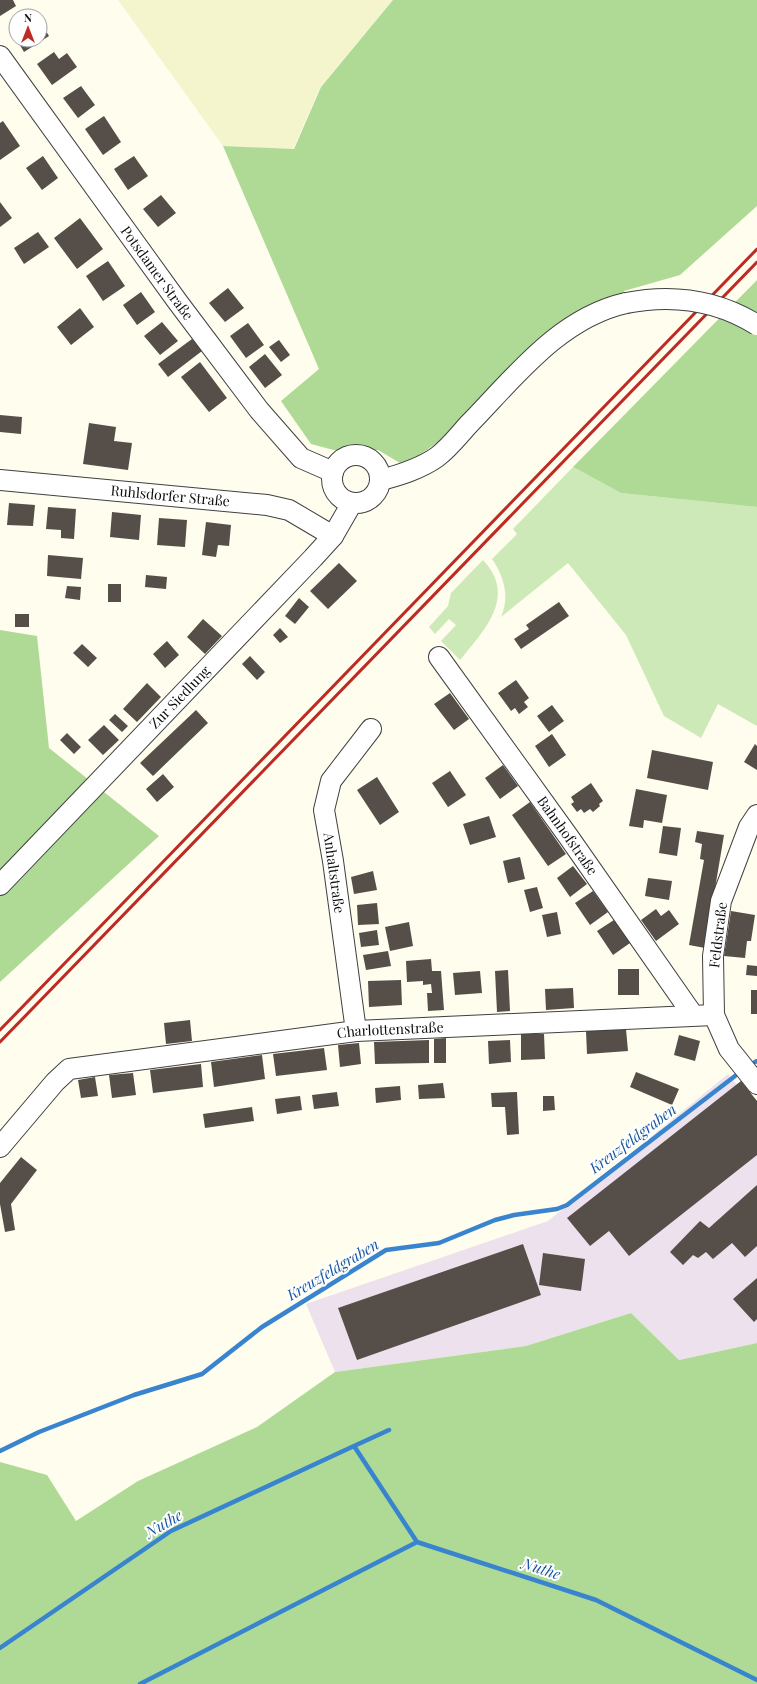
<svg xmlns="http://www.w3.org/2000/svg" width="757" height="1684" viewBox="0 0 757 1684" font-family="'Playfair Display',serif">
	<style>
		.industrial { fill: #ece1ec }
		.farmland { fill: #f4f5cd }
		.green { fill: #cce9b7 }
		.forest { fill: #aeda96 }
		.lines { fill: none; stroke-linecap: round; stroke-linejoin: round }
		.stream { stroke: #3884ce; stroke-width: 4.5 }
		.building { fill: #564f49 }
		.minor-casing { stroke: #404040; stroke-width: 22 }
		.minor { stroke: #fff; stroke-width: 20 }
		.rail { stroke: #be2b24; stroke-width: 3 }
		.minor-bridge-casing { stroke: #404040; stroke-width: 22; stroke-linecap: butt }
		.minor-bridge { stroke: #fff; stroke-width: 20 }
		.labels { text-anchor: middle; stroke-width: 4; stroke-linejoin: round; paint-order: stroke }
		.street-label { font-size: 14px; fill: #0d0d0d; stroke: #fff }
		.water-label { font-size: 15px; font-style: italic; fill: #16579f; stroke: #fff }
	</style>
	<rect width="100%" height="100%" fill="#fffded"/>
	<path class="industrial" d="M728 1074 757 1108V1343L679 1360 631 1313 526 1346 335 1372 306 1304 548 1221Z"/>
	<path class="farmland" d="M118 0H393L321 86 293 149 223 146Z"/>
	<path class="green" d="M573 467 621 493 757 507V726L718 704 701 738 664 716 626 635 568 563 501 617C510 597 504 576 492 559L517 534 513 529Z
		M483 560C518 597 483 631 460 660L441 641 456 625 449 619 435 634 429 627 448 606 451 593Z"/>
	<path class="forest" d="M393 0H757V206L680 275 624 291V294L599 301 575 314 438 442 415 458 400 463 378 450 345 453 311 444 281 401 319 369 223 146 294 149 321 87Z
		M757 280V507L621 493 573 467Z
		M0 630 37 636 49 748 159 836 0 982Z
		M631 1313 679 1360 757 1343V1684H0V1462L47 1475 76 1521 138 1481 257 1427 335 1372 526 1346Z"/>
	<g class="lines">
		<path class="stream" d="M755 1062 757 1061
			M354 1446 389 1430
			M0 1451 39 1432 134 1395 202 1374 262 1327 386 1250 439 1243 495 1220 514 1215 557 1209 567 1205 735 1076
			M0 1648 171 1531 354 1446 417 1542 596 1600 757 1680
			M140 1684 417 1542"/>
	</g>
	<path class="building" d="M0 0H13L16 6 0 16Z
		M40 21 49 36 24 52 17 40H40Z
		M54 52 59 59 67 53 77 67 52 85 37 64Z
		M81 86 95 105 78 118 63 98Z
		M104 116 121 142 103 155 85 129Z
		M3 121 20 146 0 160V123Z
		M43 156 58 178 42 190 26 168Z
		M134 156 148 176 128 190 114 169Z
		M161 195 176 213 158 227 143 209Z
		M0 202 12 218 0 227Z
		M80 218 103 249 77 269 54 238Z
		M38 232 49 247 24 264 14 248Z
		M108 261 125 286 103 301 86 276Z
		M228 288 244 308 225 322 209 303Z
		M141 292 155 312 137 325 123 305Z
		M80 308 94 327 71 345 57 327Z
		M162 322 178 341 160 355 144 336Z
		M248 323 264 345 246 358 230 336Z
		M192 339 202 351 168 377 158 364Z
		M279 340 290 355 281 362 269 347Z
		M265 354 282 375 265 388 249 367Z
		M200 362 227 398 209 412 181 377Z
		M0 415 22 417 21 434 0 432Z
		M89 423 116 427 114 441 132 443 128 470 83 464Z
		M9 503 35 505 33 526 7 525Z
		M48 507 76 509 74 539 61 538V530L46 529Z
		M112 512 141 515 139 540 110 537Z
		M159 518 187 520 185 547 157 545Z
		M206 522 231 525 229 546 218 545 216 557 202 555Z
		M48 555 83 558 81 579 47 576Z
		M339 563 357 581 328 609 310 591Z
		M146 575 167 577 166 589 145 587Z
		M108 584H121V602H108Z
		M67 586 81 587 80 600 65 598Z
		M299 598 309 607 295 624 285 616Z
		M559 602 569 616 521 649 514 639 529 629 526 625Z
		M15 614H29V627H15Z
		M203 619 222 636 205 654 187 637Z
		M280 628 288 637 280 643 273 635Z
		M167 641 179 655 165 668 153 654Z
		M82 644 97 658 88 667 73 653Z
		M250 656 265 672 257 680 242 664Z
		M516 680 529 698 524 702 528 707 519 714 515 708 511 711 498 693Z
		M147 683 161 697 137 722 123 709Z
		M450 693 469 719 454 730 434 704Z
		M552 705 564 721 549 732 537 716Z
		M196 710 208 723 153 776 140 763Z
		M115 714 128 726 122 732 109 720Z
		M104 725 119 740 103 755 88 740Z
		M67 733 81 747 74 754 60 740Z
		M552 734 566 755 549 767 535 746Z
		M755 744 757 746V770L744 762Z
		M652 750 713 762 708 790 647 778Z
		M503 765 518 786 500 799 485 778Z
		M450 771 466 795 448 807 432 783Z
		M163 774 174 787 157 802 146 789Z
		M377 777 399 812 380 825 357 790Z
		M591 783 603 801 599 804 600 806 593 812 590 809 584 813 581 809 577 812 571 804 574 802 571 797Z
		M636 789 667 795 662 823 644 820 643 828 629 826Z
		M530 802 566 854 548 866 512 815Z
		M489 816 496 837 470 845 463 824Z
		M663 826 681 828 677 856 659 853Z
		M697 831 724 835 705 948 689 945 704 860 700 859 702 844 695 842Z
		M520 857 525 879 508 883 503 861Z
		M573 866 587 884 570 897 557 878Z
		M373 871 377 890 354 894 351 877Z
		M648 878 672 881 669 900 645 896Z
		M537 887 543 908 530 912 524 890Z
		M593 891 608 912 590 925 575 903Z
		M377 903 379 924 358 925 357 905Z
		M656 909 661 916 669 910 679 924 656 941 641 920Z
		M731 911 755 915 751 941H747L745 958 724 956Z
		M557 912 561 934 547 937 542 915Z
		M614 920 630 943 613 955 597 931Z
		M409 922 413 946 390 951 385 927Z
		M377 930 379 945 361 947 359 933Z
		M388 951 391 966 366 970 363 955Z
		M431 959 432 971H441L444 1010 428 1011 427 993H432L431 984 423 985V981L407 982 406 961Z
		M747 965 757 966V976L746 975Z
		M618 969H639V995H618Z
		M508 970 510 1011 497 1012 495 971Z
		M480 971 482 993 455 995 453 973Z
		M401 980 402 1005 369 1007 368 981Z
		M573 988 574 1008 546 1010 545 989Z
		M751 990H757V1014H751Z
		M190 1020 192 1041 166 1044 164 1023Z
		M626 1029 628 1051 587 1054 586 1031Z
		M521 1034H544L545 1059 521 1060Z
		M679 1035 700 1041 695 1061 674 1055Z
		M446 1038V1063H434V1039Z
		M429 1040V1063L375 1064 374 1042Z
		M510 1040 511 1062 489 1064 488 1041Z
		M359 1043 361 1064 340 1067 338 1045Z
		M324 1048 327 1070 276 1076 273 1054Z
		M262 1055 265 1079 214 1087 211 1062Z
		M201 1064 203 1087 153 1093 150 1070Z
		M636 1072 679 1089 672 1105 630 1087Z
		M133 1073 136 1095 112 1098 109 1075Z
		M95 1077 98 1096 81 1098 78 1080Z
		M741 1081 757 1101V1155L629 1256 609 1231 590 1246 567 1218Z
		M443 1083 445 1098 419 1099 418 1085Z
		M400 1086 401 1100 376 1103 375 1088Z
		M337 1092 339 1106 314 1109 312 1095Z
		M517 1092 519 1134 507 1135 505 1107H492L491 1093Z
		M300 1096 302 1110 277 1114 275 1099Z
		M543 1096H554L555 1110 543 1111Z
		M252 1107 254 1121 205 1128 203 1114Z
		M21 1157 37 1170 11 1204 15 1230 5 1232 0 1204V1183Z
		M757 1185V1246L745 1257 732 1243 713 1259 706 1252 698 1258 693 1255 683 1265 670 1252 700 1221 709 1228Z
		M523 1244 541 1295 357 1360 338 1308Z
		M543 1253 585 1259 581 1291 539 1285Z
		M757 1278V1319L754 1322 733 1299Z"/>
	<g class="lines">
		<g class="minor-casing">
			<g id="minor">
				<path id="s1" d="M0 56 177 301 259 410 301 458 333 472"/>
				<circle cx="356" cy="479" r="24"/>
				<path id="s2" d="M0 480 267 505 289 510 333 536"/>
				<path d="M381 480C400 475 420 469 437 457 449 448 459 435 469 424 514 378 559 318 626 303"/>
				<path id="s3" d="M439 657 568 836 693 1015"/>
				<path d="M757 815 749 827 721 901 713 956 714 1015 729 1049 757 1084"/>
				<path id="s4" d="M0 885 313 558 333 536 352 503"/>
				<path d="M356 1031 333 861 324 810 331 781 371 729"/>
				<path id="s5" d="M0 1147 55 1082 69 1069 356 1031 714 1015"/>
			</g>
		</g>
		<use href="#minor" class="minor"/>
		<path class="rail" d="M0 1030 757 249
			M0 1042 757 262"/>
		<g class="minor-bridge-casing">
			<path id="minor-bridge" d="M626 303C672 294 717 300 757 325"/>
		</g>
		<use href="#minor-bridge" class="minor-bridge"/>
	</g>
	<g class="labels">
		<g class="street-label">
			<text dy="5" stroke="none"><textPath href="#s1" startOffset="268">Potsdamer Straße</textPath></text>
			<text dy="5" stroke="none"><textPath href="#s2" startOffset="171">Ruhlsdorfer Straße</textPath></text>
			<text dy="5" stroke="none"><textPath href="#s4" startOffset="260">Zur Siedlung</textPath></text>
			<text dy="5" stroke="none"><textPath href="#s3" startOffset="220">Bahnhofstraße</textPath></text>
			<text transform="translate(334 873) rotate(82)" y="5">Anhaltstraße</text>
			<text transform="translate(718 935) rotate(-83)" y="5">Feldstraße</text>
			<text dy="5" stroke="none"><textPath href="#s5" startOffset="428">Charlottenstraße</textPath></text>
		</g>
		<g class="water-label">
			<text transform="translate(633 1139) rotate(-37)" y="5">Kreuzfeldgraben</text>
			<text transform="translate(333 1270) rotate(-31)" y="5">Kreuzfeldgraben</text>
			<text transform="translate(164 1524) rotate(-30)" y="5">Nuthe</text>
			<text transform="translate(541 1569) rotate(18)" y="5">Nuthe</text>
		</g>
	</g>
	<g transform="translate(28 28)"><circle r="19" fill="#ffffff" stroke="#9e9e9e"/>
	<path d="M0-3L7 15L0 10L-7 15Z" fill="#be2b24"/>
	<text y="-6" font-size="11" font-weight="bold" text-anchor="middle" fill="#0d0d0d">N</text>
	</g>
</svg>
